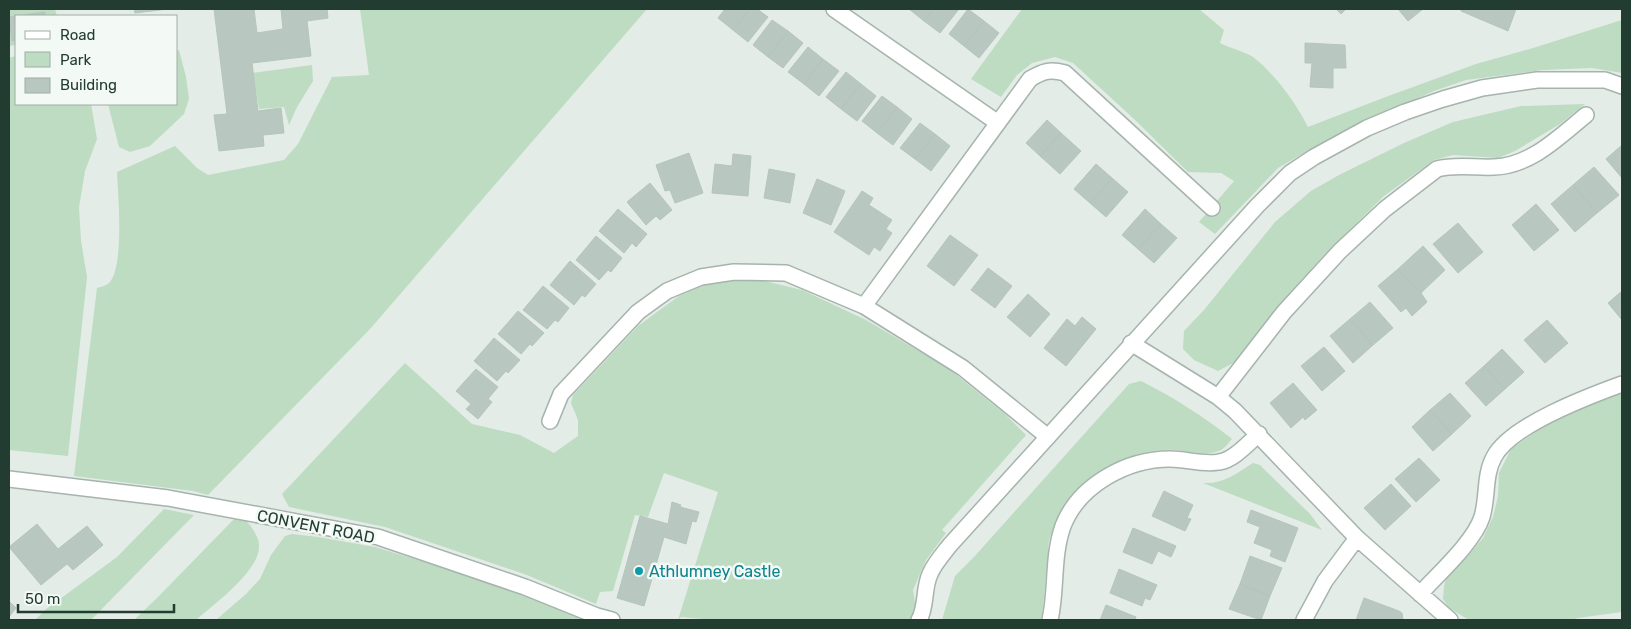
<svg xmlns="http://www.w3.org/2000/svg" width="1631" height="629" viewBox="0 0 1631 629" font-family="Rubik,sans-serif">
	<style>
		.green { fill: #bddcc1 }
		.building { fill: #b8c7bf; stroke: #b5c5bc }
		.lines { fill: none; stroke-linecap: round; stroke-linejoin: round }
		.minor-casing { stroke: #a6b4ad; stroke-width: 18 }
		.minor { stroke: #fff; stroke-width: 15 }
		.culture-dot { fill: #0f9aa8; stroke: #f3f9f5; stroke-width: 2 }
		.labels { text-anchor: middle; stroke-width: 5; stroke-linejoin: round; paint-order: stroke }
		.street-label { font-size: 16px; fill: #233c32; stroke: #f3f9f5 }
		.culture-label { font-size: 16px; fill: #0d838f; stroke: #f3f9f5; text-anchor: start }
	</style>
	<rect width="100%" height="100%" fill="#e3ece7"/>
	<path class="green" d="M9 9H55L57 16H16V45L9 46Z
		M360 9H647L370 329 208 495 193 491 74 476 97 288C100 287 105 286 108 284 125 270 118 194 117 172L175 146 197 168 208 175 284 160 298 144 332 77 369 75Z
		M1022 9H1199L1224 30 1220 43C1229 48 1246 52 1253 57 1275 74 1295 102 1308 127L1383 98 1476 64 1533 48 1622 20V73L1592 68 1543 70 1466 80 1434 91 1377 116 1314 147 1278 168 1215 234 1199 222 1234 181 1221 173 1188 172 1133 118 1073 63 1055 57 1032 63 1017 75 1001 97 971 79Z
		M179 50 186 77 189 99 184 114 150 146 130 152 119 147 108 104H176V51Z
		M16 56V104H91L97 139 85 171 79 207 81 241 87 277 68 456 9 450V58Z
		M312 65 313 81 297 107 289 125 284 107 259 109 253 73Z
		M1585 104 1560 124 1515 151 1498 158 1453 155 1434 160 1384 196 1322 257 1278 306 1237 361 1218 371 1194 360 1183 349 1184 331 1204 310 1275 222 1311 191 1339 175 1404 143 1453 122 1521 106Z
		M756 279 802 290 866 320 949 369 1005 414 1026 435 942 530 946 533 926 560 913 590 916 609 911 620H713L681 617 678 620 718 492 664 473 648 517 635 515 613 591 600 592 596 604 527 575 385 527 289 507 282 494 405 363 472 424 520 435 554 453 578 436V420L571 403 573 395 638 326 679 296 716 280Z
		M1141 381C1173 397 1203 416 1232 439 1229 442 1225 448 1221 450 1209 456 1190 452 1176 450 1122 446 1067 486 1050 537 1048 543 1048 550 1048 556 1045 577 1045 599 1041 620H942L955 576 974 557 1129 384Z
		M1622 393V612L1578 618 1572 620H1469L1449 608 1443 599 1444 586 1447 576 1467 557 1483 538 1493 517 1498 496 1499 473 1511 449 1537 431 1572 410Z
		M1253 463 1260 465 1270 475 1310 514 1322 530 1203 483C1223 484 1236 474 1253 463Z
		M164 509 194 515 91 620H35L45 610 117 557Z
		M236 517 244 518C250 525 259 536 259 545 261 570 214 604 196 620H134L158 597Z
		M292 534 318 537 375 547 490 582 589 620H216L246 594 260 579 271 555 285 536Z"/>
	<path class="building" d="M134 9H168L135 13Z
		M214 9H254L257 33 283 29 281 9H327L328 18 307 21 311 56 252 63 258 111 281 108 284 133 263 135 264 146 219 151 214 115 227 114Z
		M725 9H750L733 30 718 18Z
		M750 9H757L768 17 748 42 733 30Z
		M909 9H934L924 21Z
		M934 9H959L940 33 924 21Z
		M968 9 984 21 964 46 949 34Z
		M1336 9H1346L1341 14Z
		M1398 9H1423L1408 21Z
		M1461 9H1516L1508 31 1461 11Z
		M45 12V16H16V40L12 41 9 17Z
		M772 20 788 31 768 57 753 45Z
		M984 21 999 33 979 58 964 46Z
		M788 31 803 43 783 68 768 57Z
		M1305 43 1345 45 1346 68H1333V88L1310 87 1312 63H1305Z
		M808 47 823 59 804 84 788 72Z
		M823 59 839 71 819 96 804 84Z
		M846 72 861 84 841 109 826 97Z
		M861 84 876 96 857 121 841 109Z
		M882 96 897 107 877 133 862 121Z
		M897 107 912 119 893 145 877 133Z
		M1047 120 1061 133 1040 156 1026 143Z
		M920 123 935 134 915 159 900 148Z
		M1061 133 1081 151 1060 174 1040 156Z
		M935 134 950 146 931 171 915 159Z
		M1622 145V178L1606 159Z
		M689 153 703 193 675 203 670 190 665 191 656 165Z
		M733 154 751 156 748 196 712 193 715 164 732 166Z
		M1096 164 1112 178 1090 203 1074 189Z
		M1594 167 1619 195 1597 213 1573 185Z
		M769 169 795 174 790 203 764 198Z
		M1112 178 1128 192 1106 217 1090 203Z
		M817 179 845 191 831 225 803 213Z
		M650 183 672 210 660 220 656 216 646 225 627 202Z
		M1573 185 1597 213 1575 232 1551 204Z
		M862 191 873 198 869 205 892 220 886 229 892 233 880 251 874 247 869 255 834 232Z
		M1536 204 1559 230 1534 251 1512 225Z
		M618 209 647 234 636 247 632 243 624 253 599 231Z
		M1145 209 1161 224 1138 249 1122 235Z
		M1458 223 1483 252 1458 273 1433 244Z
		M1161 224 1177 238 1154 263 1138 249Z
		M950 235 978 255 954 286 927 266Z
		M596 236 622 258 611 272 608 270 599 280 576 260Z
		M1423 246 1445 270 1421 293 1398 269Z
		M570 261 596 284 585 297 582 295 574 305 550 285Z
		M988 268 1012 286 995 308 971 290Z
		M1398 269 1421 293 1427 302 1412 316 1406 308 1401 312 1378 286Z
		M543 286 569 308 558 322 555 320 547 329 523 310Z
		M1622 291V320L1608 303Z
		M1028 294 1050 314 1030 337 1007 317Z
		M1370 302 1393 328 1373 345 1350 319Z
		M518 311 544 333 532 346 530 344 521 354 498 334Z
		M1082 317 1096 329 1066 366 1044 348 1067 319 1075 326Z
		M1350 319 1373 345 1353 363 1330 336Z
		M1547 320 1568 343 1545 363 1524 340Z
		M494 338 520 360 508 373 506 371 497 381 474 361Z
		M1324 347 1345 371 1322 391 1301 366Z
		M1502 349 1524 372 1505 389 1484 366Z
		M1484 366 1505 389 1486 406 1465 383Z
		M476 369 498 387 488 399 492 402 478 419 466 409 471 404 456 391Z
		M1293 383 1317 410 1305 420 1303 417 1291 428 1270 403Z
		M1450 393 1471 416 1452 434 1430 410Z
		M1430 410 1452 434 1433 451 1412 427Z
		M1419 458 1440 480 1416 502 1395 479Z
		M1391 484 1411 506 1385 530 1364 508Z
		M1164 491 1193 505 1187 518 1191 519 1185 531 1152 516Z
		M672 502 681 505 680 507 699 512 696 522 692 521 686 544 664 537 644 606 617 598 640 516 668 524Z
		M1251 510 1298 528 1285 562 1270 556 1272 550 1254 543 1260 527 1247 522Z
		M37 524 58 549 87 526 103 545 73 570 67 564 41 585 9 547Z
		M1133 528 1176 546 1171 557 1158 551 1152 564 1123 552Z
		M1250 556 1282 568 1270 596 1240 584Z
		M1119 569 1157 585 1150 600 1145 598 1142 606 1110 593Z
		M1240 584 1270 596 1261 620 1229 609Z
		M1364 598 1399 611 1402 613 1403 620H1356Z
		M9 601 16 608 9 617Z
		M1106 605 1136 617 1135 620H1100Z"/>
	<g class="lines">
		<g class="minor-casing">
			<path id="minor" d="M834 9 998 123
				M864 306 1030 79C1043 71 1050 69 1065 73L1212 208
				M1131 343 1218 397 1235 411 1357 538 1450 620
				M1218 397 1284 312 1340 251 1385 209 1437 169C1456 164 1475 168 1494 167 1531 166 1560 136 1586 115
				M550 421 561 394 638 312 667 291 701 277 734 272 786 273 864 306 963 368 1048 437
				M9 479 168 498 378 537 525 587 597 616 612 620
				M1420 594C1438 574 1474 542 1482 517 1488 497 1484 475 1494 457 1511 425 1589 396 1622 384
				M919 620C927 606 923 589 930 574 934 564 943 554 950 545L1257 206 1290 173 1314 157 1367 128 1405 112 1443 99 1482 88 1537 80H1605L1622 86
				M1050 620C1057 589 1052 557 1063 526 1079 485 1127 459 1170 459 1186 459 1203 465 1219 462 1234 460 1248 443 1259 434
				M1304 620 1325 581 1357 538"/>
		</g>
		<use href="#minor" class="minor"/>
	</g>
	<circle class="culture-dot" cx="639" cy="571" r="5"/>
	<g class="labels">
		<g class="street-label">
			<text transform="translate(316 526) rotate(11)" y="6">CONVENT ROAD</text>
		</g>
		<g class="culture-label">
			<text x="649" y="577">Athlumney Castle</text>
		</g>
	</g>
	<rect width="1631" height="629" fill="none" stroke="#233c32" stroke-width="20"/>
	<rect x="15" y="15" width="162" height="90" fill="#f3f9f5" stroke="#a0ada7"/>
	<rect x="25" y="31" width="25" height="8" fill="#ffffff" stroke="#a0ada7"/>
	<text x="60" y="40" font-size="15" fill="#233c32">Road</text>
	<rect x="25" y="52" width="25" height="15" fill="#bddcc1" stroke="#a0ada7"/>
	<text x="60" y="65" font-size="15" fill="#233c32">Park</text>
	<rect x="25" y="78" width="25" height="15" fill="#b8c7bf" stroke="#a0ada7"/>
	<text x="60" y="90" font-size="15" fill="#233c32">Building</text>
	<path d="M18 604v8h156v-8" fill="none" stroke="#233c32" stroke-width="2.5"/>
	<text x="25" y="604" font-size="15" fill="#233c32" stroke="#f3f9f5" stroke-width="4" paint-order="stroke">50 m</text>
</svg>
